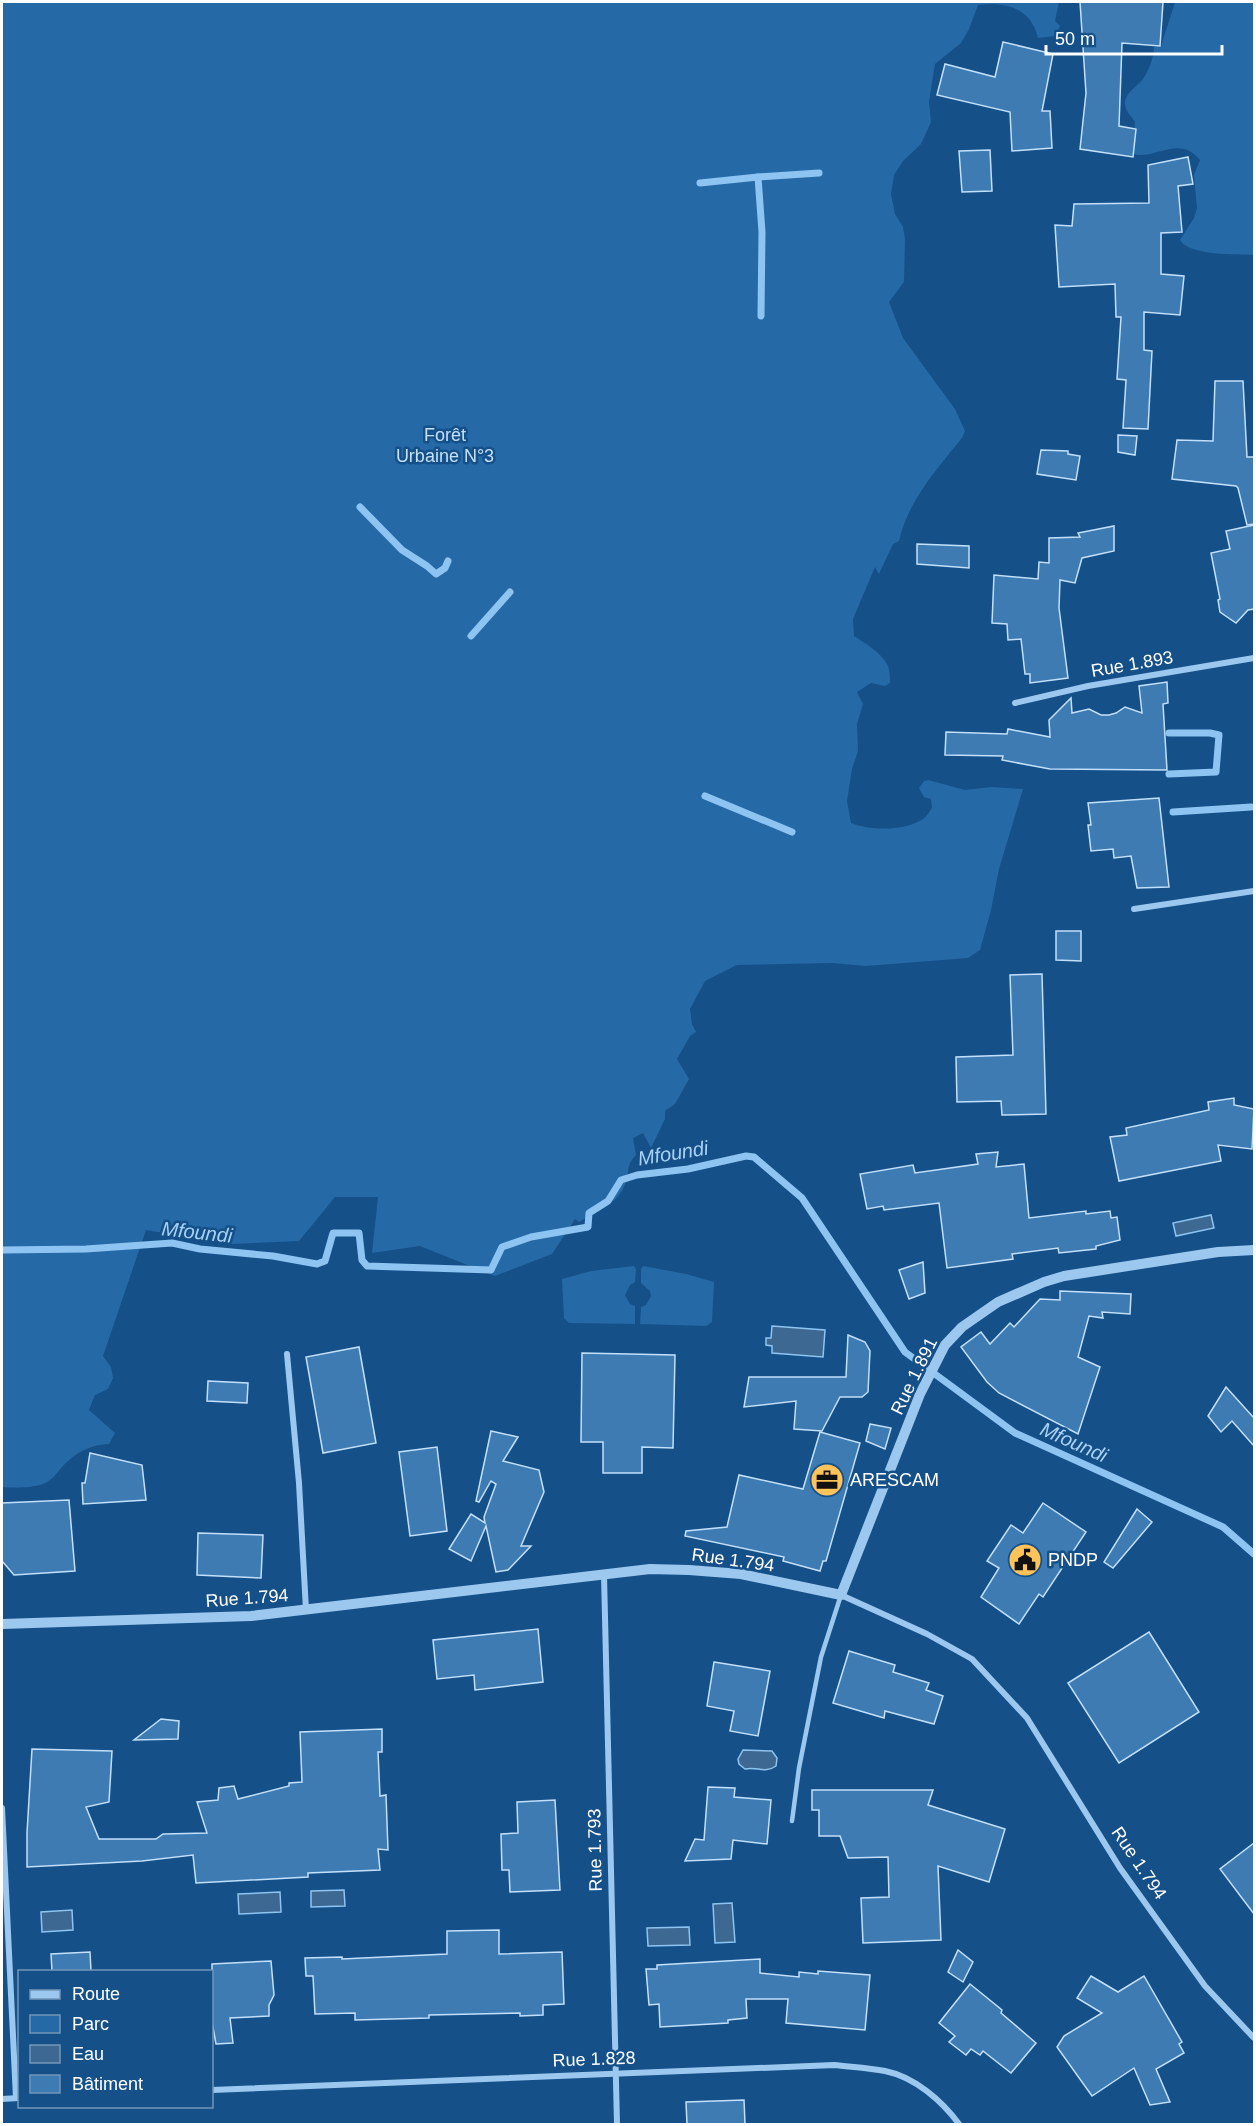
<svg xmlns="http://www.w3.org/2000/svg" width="1256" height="2126" font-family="Arial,sans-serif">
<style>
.green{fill:#2569a7}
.water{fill:#3c6891;stroke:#8ec4f2;stroke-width:1.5}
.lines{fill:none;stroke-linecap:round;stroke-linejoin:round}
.stream{stroke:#8ec4f2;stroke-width:7}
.building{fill:#3d7bb2;stroke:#c2e0fb;stroke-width:1.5}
.service{stroke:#9cc8ef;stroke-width:4.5}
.minor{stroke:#9cc8ef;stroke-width:6}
.tertiary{stroke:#9cc8ef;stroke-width:10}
.labels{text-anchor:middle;stroke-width:5;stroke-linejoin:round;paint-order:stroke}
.park-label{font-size:18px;fill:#c2e0fb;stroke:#155089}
.street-label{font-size:18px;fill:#fff;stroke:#155089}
.poi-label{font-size:18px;fill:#fff;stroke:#155089;text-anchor:start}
.water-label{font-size:20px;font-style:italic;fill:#a8d2f6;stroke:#155089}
</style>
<rect width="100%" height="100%" fill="#155089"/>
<g class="green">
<path d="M2 2H1059L1055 21 1060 26 1055 36 1038 38C1031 7 1005 2 978 5L969 29 961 43 935 64 929 102 931 122 921 144 903 161 894 175 891 194 895 214 903 227 905 239 904 282 889 302 903 338 955 409 965 431 962 438C937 469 908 501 899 541L893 544 879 574 875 567 853 619 854 636C865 643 880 652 887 664 890 669 890 678 890 683L885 686 871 683 857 692 863 704 857 724 858 751 852 769 847 801 851 823C871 831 905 831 923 819 927 816 930 811 932 807L931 799 924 797 919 788 924 781 928 780 965 790 991 787 1023 789 999 869 991 910 980 950 968 958 866 966 832 963 737 965 705 981 690 1009 692 1024 696 1032 690 1036 677 1059 689 1079 675 1104 665 1111V1119L651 1148 643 1133 633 1138 636 1155C626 1166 630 1168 626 1181 620 1203 598 1211 579 1222L575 1219 552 1254 495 1276 420 1246 372 1253 378 1197H335L299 1241 231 1244 146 1230 103 1356 111 1367 113 1378 108 1389 95 1395 89 1410 115 1433 109 1444C92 1445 80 1450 67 1462 59 1469 54 1480 43 1484 32 1488 13 1488 2 1487Z"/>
<path d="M1175 2H1254V255C1237 254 1189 256 1180 240L1194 218 1197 208 1194 175 1200 160C1179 134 1157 160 1132 154L1135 122C1132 117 1126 112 1125 105 1124 93 1137 87 1143 79 1149 70 1154 57 1154 47L1161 46Z"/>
<polygon points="634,1266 636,1269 635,1282 630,1285 625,1295 630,1304 635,1306 635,1324 569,1323 564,1318 562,1279 591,1271"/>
<polygon points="643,1266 686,1274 714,1282 712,1322 706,1326 640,1324 641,1307 646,1305 651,1296 650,1291 641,1283 641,1269"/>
</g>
<g class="water">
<polygon points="1211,1215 1214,1228 1176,1236 1173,1223"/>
<polygon points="772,1326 825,1330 823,1357 772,1353 772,1346 766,1345 766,1338 771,1338"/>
<path d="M743 1750 772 1751 777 1758 776 1766C765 1774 757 1766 745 1769L739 1764 738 1759Z"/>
<polygon points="344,1890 345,1906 311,1907 311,1891"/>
<polygon points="280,1892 281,1912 239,1914 238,1894"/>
<polygon points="732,1903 735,1942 715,1943 713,1904"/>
<polygon points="72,1910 73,1930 42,1932 41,1912"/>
<polygon points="689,1927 690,1945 648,1946 647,1928"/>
</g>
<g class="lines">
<g class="stream">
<polyline points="758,177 762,232 761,316"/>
<polyline points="700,183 758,177 819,173"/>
<polyline points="360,507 402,550 427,566 436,574 445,568 448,561"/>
<polyline points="471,636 510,592"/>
<polyline points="1169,733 1210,733 1219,735 1216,772 1169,774"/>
<polyline points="705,796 792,832"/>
<polyline points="1173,812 1251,807"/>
<polyline points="2,1250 86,1249 172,1243 200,1249 273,1256 317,1264 325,1261 333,1233 359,1233 362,1260 367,1266 491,1270 502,1247 531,1237 588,1227 589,1213 608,1201 621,1180 637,1175 688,1169 746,1156 754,1157 802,1198 905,1352 1015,1433 1223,1527 1254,1554"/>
</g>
</g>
<g class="building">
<polygon points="1080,2 1163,2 1160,46 1122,43 1119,126 1136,129 1133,157 1080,149 1086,93"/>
<polygon points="1003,42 1053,54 1042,111 1050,111 1052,148 1012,151 1010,112 937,95 945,64 995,77"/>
<polygon points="990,150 992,191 962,192 959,151"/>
<polygon points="1188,157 1193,184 1178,186 1182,232 1161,233 1161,274 1184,276 1180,315 1144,312 1144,350 1152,351 1148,429 1123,428 1126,380 1117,379 1121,317 1116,317 1115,284 1059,287 1055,225 1072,226 1074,204 1149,203 1148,165"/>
<polygon points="1215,381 1243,381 1247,457 1254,457 1254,524 1247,525 1238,488 1236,486 1172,479 1177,440 1213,441"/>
<polygon points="1118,435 1137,436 1135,455 1118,452"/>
<polygon points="1041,450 1068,451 1068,454 1080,456 1076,480 1037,474"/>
<polygon points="1254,525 1254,609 1248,610 1236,623 1220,612 1218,600 1220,599 1211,553 1230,549 1226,531"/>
<polygon points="1114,526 1114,551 1082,558 1075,583 1060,580 1059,608 1068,678 1030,683 1030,674 1025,674 1021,639 1008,640 1007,624 992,623 994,575 1038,579 1039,562 1049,563 1049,538 1080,537 1078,533"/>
<polygon points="917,544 969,546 969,568 917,564"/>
<polygon points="1167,682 1168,703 1163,704 1167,770 1050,769 1002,760 1003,756 945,755 946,732 1007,734 1008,729 1050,737 1049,720 1071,698 1072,713 1089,709 1101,715 1109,715 1116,713 1125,707 1142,713 1139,686"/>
<polygon points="1159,798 1169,887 1137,888 1131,856 1114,858 1113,849 1091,851 1088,825 1091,825 1088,803"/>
<polygon points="1056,931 1081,931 1081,961 1056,960"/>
<polygon points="1042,974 1046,1114 1002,1115 1001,1101 957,1102 956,1057 1013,1055 1010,975"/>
<polygon points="1234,1098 1234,1105 1254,1109 1252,1149 1218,1145 1221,1161 1119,1181 1110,1137 1127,1135 1126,1128 1209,1110 1208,1102"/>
<polygon points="998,1152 996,1167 1024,1164 1029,1218 1086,1211 1086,1214 1110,1211 1111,1218 1117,1217 1120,1240 1096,1246 1096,1249 1059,1253 1058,1248 1012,1254 1013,1259 947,1268 939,1203 884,1210 883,1206 867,1209 860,1174 913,1165 915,1173 978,1164 976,1154"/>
<polygon points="923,1262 925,1293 909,1299 899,1270"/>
<polygon points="1060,1291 1131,1294 1130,1314 1102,1312 1103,1318 1089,1316 1078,1357 1100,1367 1078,1434 999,1393 987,1382 961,1347 981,1332 990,1344 1010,1323 1014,1327 1040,1299 1060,1300"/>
<polygon points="848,1335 865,1342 870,1351 868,1392 862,1397 840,1397 822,1431 794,1429 796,1401 744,1407 749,1377 846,1377"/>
<polygon points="359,1347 376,1443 323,1453 306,1357"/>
<polygon points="582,1353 675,1355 673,1448 642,1447 642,1473 603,1473 603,1442 581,1442"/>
<polygon points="208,1381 248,1383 247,1403 207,1401"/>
<polygon points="1226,1387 1254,1418 1254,1446 1232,1421 1221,1432 1208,1416"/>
<polygon points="870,1424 891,1428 885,1449 866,1441"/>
<polygon points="491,1431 518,1437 503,1461 539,1470 544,1492 521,1546 531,1546 508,1570 496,1572 486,1526 471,1561 449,1549 471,1514 485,1523 484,1517 496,1484 491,1481 479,1502 476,1501"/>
<polygon points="820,1432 860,1443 826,1561 823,1561 820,1571 783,1561 784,1557 685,1536 686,1531 727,1527 739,1475 803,1489"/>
<polygon points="437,1447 447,1531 410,1536 399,1452"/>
<polygon points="90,1453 142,1465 146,1500 83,1504 82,1483 85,1483"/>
<polygon points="69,1500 75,1571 14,1575 2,1561 2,1503"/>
<polygon points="1043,1503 1086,1532 1043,1597 1039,1594 1019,1624 981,1597 999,1568 987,1561 1011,1525 1023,1533"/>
<polygon points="1137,1509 1152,1522 1113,1568 1104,1562"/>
<polygon points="198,1533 263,1535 261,1578 197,1575"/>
<polygon points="538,1629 543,1682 475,1690 474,1675 437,1679 433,1640"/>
<polygon points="1149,1632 1199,1712 1119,1763 1068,1683"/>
<polygon points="849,1651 895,1665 893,1672 929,1683 926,1690 943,1696 934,1724 885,1711 884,1718 833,1703"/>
<polygon points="714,1662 770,1671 758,1736 730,1731 734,1711 707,1706"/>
<polygon points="161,1719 179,1721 178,1739 134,1740"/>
<polygon points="382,1729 382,1752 378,1752 380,1796 386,1795 388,1850 378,1849 380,1870 308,1873 308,1877 196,1883 193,1855 142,1861 27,1867 27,1833 32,1749 112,1751 109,1802 86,1807 99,1839 156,1839 163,1834 207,1833 197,1802 218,1800 219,1788 234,1786 238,1799 289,1786 289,1783 302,1782 300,1732"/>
<polygon points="708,1787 735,1788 734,1797 771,1800 767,1844 733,1840 731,1859 685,1861 695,1839 704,1840"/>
<polygon points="812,1790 933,1790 928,1805 1005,1829 989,1882 938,1866 941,1940 863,1943 861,1898 889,1897 888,1857 848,1858 840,1836 819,1836 819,1810 812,1810"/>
<polygon points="555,1800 560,1890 510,1892 509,1870 502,1870 501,1834 518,1833 517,1802"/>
<polygon points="1254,1843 1254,1914 1220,1869"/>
<polygon points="499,1930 499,1954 562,1952 564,2004 543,2005 543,2015 520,2016 520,2013 429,2015 429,2018 355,2020 355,2013 315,2014 313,1976 306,1976 305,1958 342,1957 342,1959 447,1954 447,1931"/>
<polygon points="958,1950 973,1962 963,1982 948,1972"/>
<polygon points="90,1952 91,1971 52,1971 51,1954"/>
<polygon points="760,1959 760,1973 799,1977 799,1972 818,1974 818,1971 870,1975 865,2030 786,2023 788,1999 746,1999 747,2018 728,2020 728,2023 660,2027 659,2004 649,2005 646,1969 657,1969 657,1965"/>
<polygon points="271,1961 274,1995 269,2005 269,2016 230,2018 233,2043 216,2044 212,2022 212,1964"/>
<polygon points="1091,1976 1118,1992 1144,1976 1182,2042 1179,2044 1184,2053 1156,2069 1170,2102 1150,2105 1134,2068 1092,2096 1057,2047 1064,2036 1102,2013 1077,1998"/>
<polygon points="970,1984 1002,2010 1001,2013 1036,2043 1011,2073 983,2051 980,2055 971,2049 966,2055 949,2042 955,2036 939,2023"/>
<polygon points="744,2100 745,2124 687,2124 686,2102"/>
</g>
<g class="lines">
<polyline class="service" points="792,1821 799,1768 821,1657 841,1595"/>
<g class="minor">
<polyline points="1015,703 1088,686 1254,658"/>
<polyline points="1134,909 1254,891"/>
<polyline points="287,1354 299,1483 306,1610"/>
<polyline points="604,1575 617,2124"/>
<polyline points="841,1595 927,1634 972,1659 1027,1718 1120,1868 1205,1986 1254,2038"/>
<polyline points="2,1808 16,2098"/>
<path d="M212 2090 834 2065C851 2067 869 2068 885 2071 915 2077 942 2101 959 2124"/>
<polyline points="2,2099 19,2098"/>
</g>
<polyline class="tertiary" points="2,1624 251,1616 650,1569 689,1570 741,1574 841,1595 920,1394 945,1345 962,1327 998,1302 1044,1282 1064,1276 1218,1252 1254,1250"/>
</g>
<defs>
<symbol id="office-disc" viewBox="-11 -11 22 22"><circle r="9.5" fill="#ffc35a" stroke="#155089"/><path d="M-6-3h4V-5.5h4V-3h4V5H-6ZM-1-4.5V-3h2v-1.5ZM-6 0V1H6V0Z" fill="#111"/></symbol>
<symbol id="civic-disc" viewBox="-11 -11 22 22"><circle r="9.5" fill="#ffc35a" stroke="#155089"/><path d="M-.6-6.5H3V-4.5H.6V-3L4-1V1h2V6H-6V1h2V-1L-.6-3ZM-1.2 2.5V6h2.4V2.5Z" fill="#111"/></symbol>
</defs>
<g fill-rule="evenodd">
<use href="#office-disc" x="808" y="1461" width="38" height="38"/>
<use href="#civic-disc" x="1006" y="1541" width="38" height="38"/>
</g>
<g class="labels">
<g class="park-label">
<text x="445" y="441">Forêt<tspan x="445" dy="21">Urbaine N°3</tspan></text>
</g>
<g class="street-label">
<text transform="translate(1132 664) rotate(-10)" y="6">Rue 1.893</text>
<text transform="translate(914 1376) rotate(-64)" y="6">Rue 1.891</text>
<text transform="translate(733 1560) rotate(8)" y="6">Rue 1.794</text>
<text transform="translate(247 1598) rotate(-4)" y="6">Rue 1.794</text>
<text transform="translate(595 1850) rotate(-91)" y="6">Rue 1.793</text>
<text transform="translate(1139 1863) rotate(56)" y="6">Rue 1.794</text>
<text transform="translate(594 2059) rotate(-2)" y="6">Rue 1.828</text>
</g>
<g class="poi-label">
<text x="850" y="1486">ARESCAM</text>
<text x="1048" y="1566">PNDP</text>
</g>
<g class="water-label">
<text transform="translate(673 1153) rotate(-9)" y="7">Mfoundi</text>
<text transform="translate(197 1232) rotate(6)" y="7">Mfoundi</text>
<text transform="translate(1074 1442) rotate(24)" y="7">Mfoundi</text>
</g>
</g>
<rect width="1256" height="2126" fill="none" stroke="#ffffff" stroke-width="6"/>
<rect x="18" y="1970" width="195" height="138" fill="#155089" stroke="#7396b8" stroke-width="1.5"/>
<rect x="30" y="1990" width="30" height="9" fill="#9cc8ef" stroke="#7396b8" stroke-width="1.5"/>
<text x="72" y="2000" font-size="18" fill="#ffffff">Route</text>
<rect x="30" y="2015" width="30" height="18" fill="#2569a7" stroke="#7396b8" stroke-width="1.5"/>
<text x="72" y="2030" font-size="18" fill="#ffffff">Parc</text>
<rect x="30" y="2045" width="30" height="18" fill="#3c6891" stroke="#7396b8" stroke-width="1.5"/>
<text x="72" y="2060" font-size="18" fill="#ffffff">Eau</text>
<rect x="30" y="2075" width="30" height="18" fill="#3d7bb2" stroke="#7396b8" stroke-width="1.5"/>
<text x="72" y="2090" font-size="18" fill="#ffffff">Bâtiment</text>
<path d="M1046 45v9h176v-9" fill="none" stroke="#ffffff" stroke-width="3"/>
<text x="1055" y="45" font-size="18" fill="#ffffff" stroke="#155089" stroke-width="4.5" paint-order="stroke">50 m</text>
</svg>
